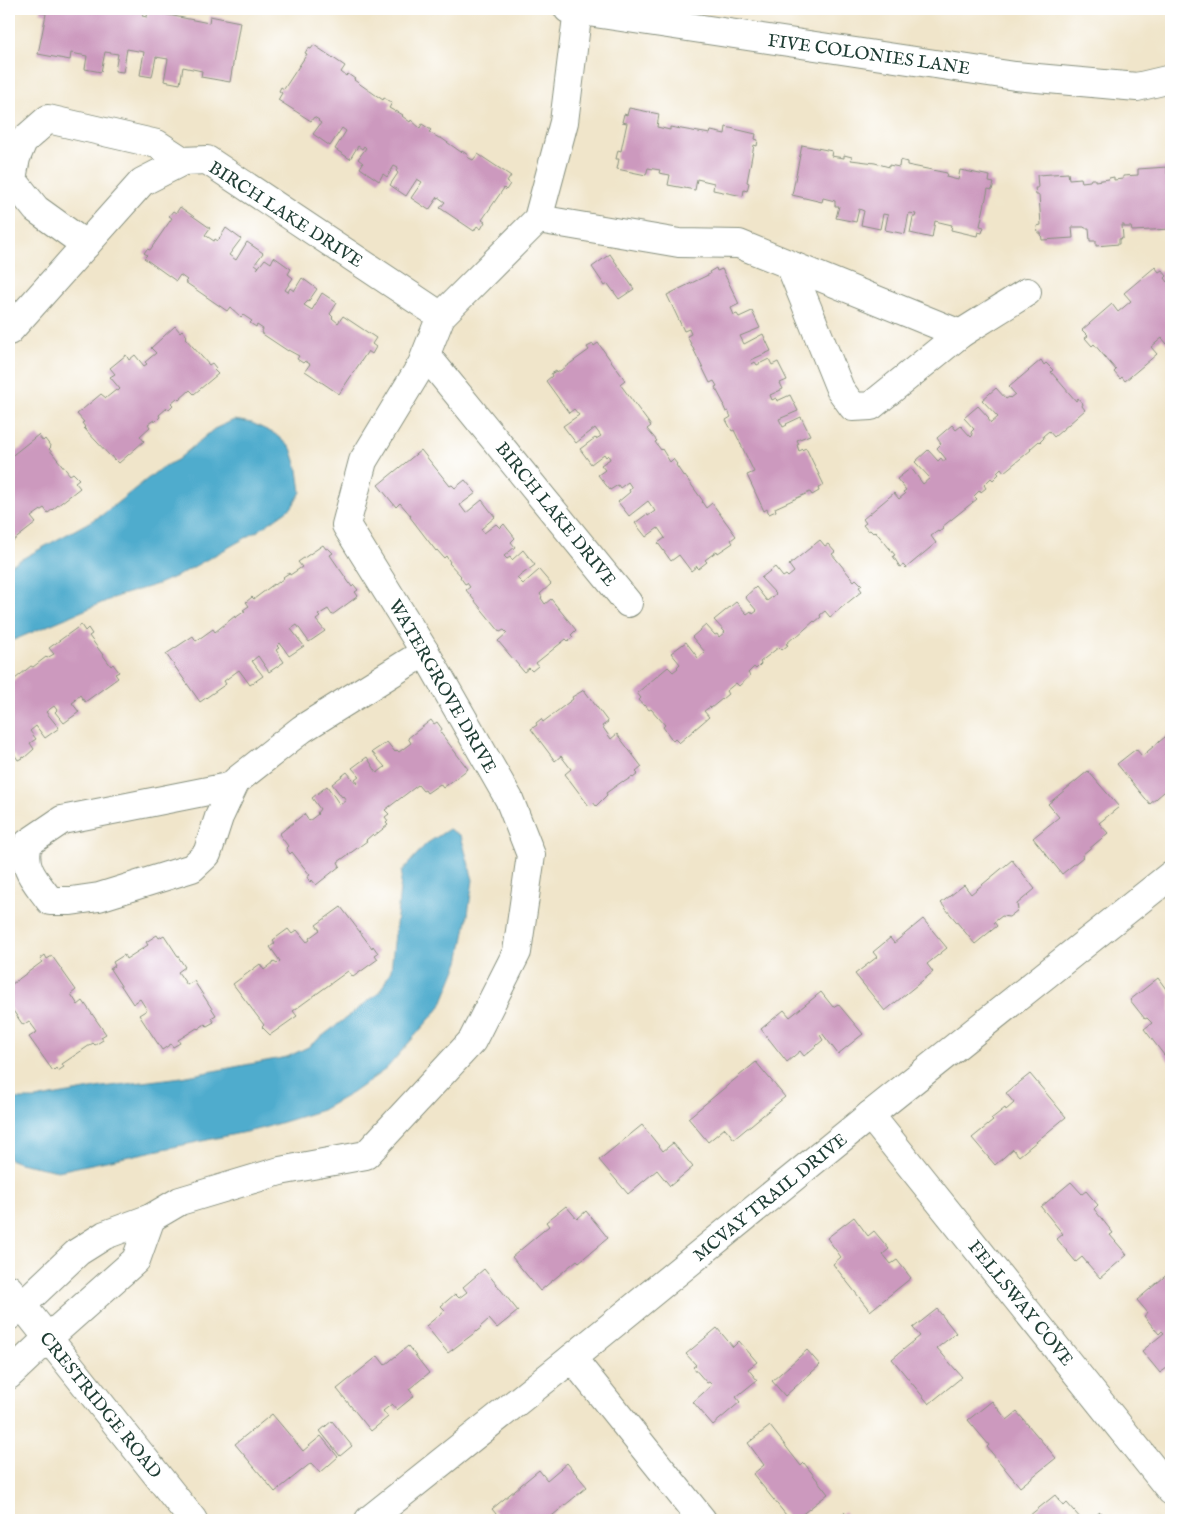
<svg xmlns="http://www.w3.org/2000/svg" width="1180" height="1529" font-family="'IM FELL English',serif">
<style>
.water{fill:#4faccd;stroke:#377480}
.building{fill:#cc99be}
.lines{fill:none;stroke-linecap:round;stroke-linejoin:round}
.minor-casing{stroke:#88917f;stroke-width:30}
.tertiary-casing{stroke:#88917f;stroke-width:30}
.minor{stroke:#fff;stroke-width:28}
.tertiary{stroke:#fff;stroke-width:28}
.labels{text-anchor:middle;stroke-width:4.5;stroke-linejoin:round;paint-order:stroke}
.street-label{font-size:18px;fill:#1f3d34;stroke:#fff}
</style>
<rect width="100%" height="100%" fill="#fff"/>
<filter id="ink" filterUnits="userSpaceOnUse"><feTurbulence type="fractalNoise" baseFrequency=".02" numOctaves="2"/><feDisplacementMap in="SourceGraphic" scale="10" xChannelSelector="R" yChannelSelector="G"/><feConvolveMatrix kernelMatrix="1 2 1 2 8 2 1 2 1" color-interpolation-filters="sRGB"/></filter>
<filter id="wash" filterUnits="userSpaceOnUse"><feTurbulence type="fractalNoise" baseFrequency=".0096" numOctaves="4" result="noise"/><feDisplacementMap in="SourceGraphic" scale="20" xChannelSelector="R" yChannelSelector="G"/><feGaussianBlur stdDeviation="1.12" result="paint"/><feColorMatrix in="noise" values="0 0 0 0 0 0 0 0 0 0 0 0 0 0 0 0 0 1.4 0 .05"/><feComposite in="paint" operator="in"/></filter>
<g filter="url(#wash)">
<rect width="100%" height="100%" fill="#f0e5ca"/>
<g class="water">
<polygon points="234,420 252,423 275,434 291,448 298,470 301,492 292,507 258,531 179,575 158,584 118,596 9,642 9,566 102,515 161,468 177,460 214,429"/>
<polygon points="449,829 461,836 473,880 467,921 459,962 441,1006 386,1069 352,1093 322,1110 260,1129 58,1171 19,1163 9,1159 9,1089 17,1099 35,1099 102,1087 182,1077 287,1057 308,1047 380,992 391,970 402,871 426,844"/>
</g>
<g id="blocks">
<g class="building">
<polygon points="41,9 124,9 143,12 142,16 147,17 148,11 209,23 210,16 240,22 230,82 201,77 202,71 183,67 180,84 164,81 168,59 156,57 152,77 140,75 144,52 127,49 123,72 115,71 118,54 105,52 101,72 85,69 87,56 71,53 70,60 38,54 46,14 40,12"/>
<polygon points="314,45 345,66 341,72 346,76 348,74 355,79 354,80 383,100 384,98 392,103 389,108 396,112 396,111 403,115 402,116 410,122 411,120 420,128 422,124 431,130 429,132 439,138 441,138 461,152 462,151 468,155 467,157 473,160 478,154 511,176 507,182 510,184 506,190 504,188 482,220 485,222 481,229 477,226 474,231 440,208 445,202 438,197 429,210 411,198 422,182 417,179 406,196 390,185 398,173 396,171 398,168 394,166 387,177 383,174 379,181 360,168 363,163 358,159 366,148 364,146 362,149 358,146 350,159 335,149 346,131 342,128 330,146 313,134 321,123 318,121 319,120 314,117 311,121 278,100 282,93 279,91 281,87 284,89 307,54 305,53 308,48 311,49"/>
<polygon points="629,108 659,114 657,127 670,130 670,127 710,134 711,131 725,134 726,127 756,134 755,139 758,140 757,146 754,145 747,182 749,183 747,191 744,190 743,196 713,190 714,183 697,179 695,190 668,185 670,175 659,173 660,170 648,168 646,175 617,169 619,159 616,159 618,150 621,151 627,123 622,122 624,114 627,115"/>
<polygon points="802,145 832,151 831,156 844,158 844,155 852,157 851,160 875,163 889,167 889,165 899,167 900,160 907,162 907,165 947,173 946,177 958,180 960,170 990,176 989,182 994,183 992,190 988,189 980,226 984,227 982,233 978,232 977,236 951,230 952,225 935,221 932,238 910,233 913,217 915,217 916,214 909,213 905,234 885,230 888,215 883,214 880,229 861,225 864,211 859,209 856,222 836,218 839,206 835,206 835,201 823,198 822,202 792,195"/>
<polygon points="1167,167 1167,174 1171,175 1171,179 1169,180 1171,208 1171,229 1132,231 1131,227 1124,227 1124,225 1122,225 1123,238 1119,239 1119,244 1096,246 1096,241 1090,241 1089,228 1085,228 1084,227 1072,227 1073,238 1042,240 1041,233 1038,233 1037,226 1041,225 1039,195 1036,195 1035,188 1038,188 1037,175 1068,173 1069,179 1081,178 1082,182 1090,181 1091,179 1095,179 1095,181 1109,179 1109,178 1114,177 1114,180 1123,179 1123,176 1138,175 1138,169"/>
<polygon points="180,207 210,228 205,235 214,241 215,239 218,241 226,228 241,239 229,255 236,260 247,242 263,253 255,264 259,267 257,269 265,259 271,263 274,257 291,269 288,274 293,278 285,290 288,292 290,288 294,291 302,278 317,289 308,302 308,301 304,305 312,310 322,293 337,303 330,314 333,317 332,318 338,323 343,316 376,338 372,344 376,347 372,354 368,351 339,394 305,371 310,364 305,361 303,363 297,359 299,356 288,350 288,351 261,333 263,329 257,325 256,327 250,323 252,321 243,315 241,317 230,307 227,311 185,282 187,280 180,275 176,281 144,258 147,255 144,253 147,249 150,250 172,218 169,216 173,211 176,213"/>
<polygon points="610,254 634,289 619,299 608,284 605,286 592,267"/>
<polygon points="1155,267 1159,272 1162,270 1167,276 1165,278 1171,286 1171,340 1167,344 1162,338 1151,347 1157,354 1125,381 1122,377 1120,379 1114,372 1116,370 1094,344 1092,346 1085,338 1088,336 1082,330 1112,304 1118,312 1131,301 1124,293"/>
<polygon points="716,268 717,271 722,269 739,304 731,308 734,315 737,314 739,317 752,311 760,328 740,336 744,344 763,334 771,351 751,360 752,364 755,362 757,365 769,359 772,365 778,362 787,380 780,383 783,389 770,395 772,400 776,398 777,401 790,395 798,411 779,419 783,427 787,425 786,424 801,417 810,435 797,440 799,444 797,445 799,451 806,448 824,485 818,488 819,491 812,495 810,492 775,508 776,511 769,514 767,509 764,511 747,475 754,472 734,430 732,431 726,420 731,417 728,411 726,412 723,405 724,404 715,387 717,386 714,381 710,383 687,336 691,334 689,329 684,331 667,295 710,274 709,272"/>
<polygon points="175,326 180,332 182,330 187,336 185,338 209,365 212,363 216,368 214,370 218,374 194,394 190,390 179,400 177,398 171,403 173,405 169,409 167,408 159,415 160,417 155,422 154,420 148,424 150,427 140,436 144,441 119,463 115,459 114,460 111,456 110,456 84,428 85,427 82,423 84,422 77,414 101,394 106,398 116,390 118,391 120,389 110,377 115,374 110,368 126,355 129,360 135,355 144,366 147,364 145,362 156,353 151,348"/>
<polygon points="598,343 625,380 620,384 651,426 647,429 657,441 655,442 661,450 662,449 670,462 673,459 677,464 676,465 684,477 685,476 703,501 702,502 706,508 712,503 736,536 731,540 733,543 718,553 717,551 705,560 707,562 698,569 697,566 691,571 679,555 671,561 658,543 665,538 658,528 646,537 635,523 647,514 648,516 655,511 648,501 629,516 618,502 630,492 629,490 632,488 628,482 620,488 618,485 610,490 598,475 605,470 601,465 610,459 608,455 606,457 604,454 591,464 580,449 595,438 596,439 601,436 595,428 576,443 563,426 579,415 574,409 569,413 546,381 552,376 551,374 556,371 557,373 589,350 587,347 593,344 594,346"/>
<polygon points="1041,360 1044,365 1046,363 1053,370 1051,372 1076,401 1078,398 1083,404 1082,406 1085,410 1054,437 1049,431 1043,436 1044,438 1040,442 1039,441 1030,449 1031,450 1004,472 1001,468 997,472 999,474 993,480 991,478 984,485 986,488 981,492 980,490 974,496 977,499 942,527 943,529 939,532 938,531 931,536 936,543 906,568 903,565 900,567 893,556 895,555 875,531 873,533 870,530 868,531 863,525 866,523 863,519 894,493 899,499 905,494 903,492 906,490 897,479 911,468 923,484 930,478 915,462 928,450 938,461 941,458 944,462 946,459 937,448 941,444 937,438 952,425 956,430 961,426 971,437 973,435 971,432 974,429 964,418 978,406 989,418 988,419 991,423 998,417 982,400 996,388 1006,399 1009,397 1010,398 1015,394 1009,387"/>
<polygon points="38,435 43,441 45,439 51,447 49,449 70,475 73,473 79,479 75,482 80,488 48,513 44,508 31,517 36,523 9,544 9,467 11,466 9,463 9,458"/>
<polygon points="421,450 450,486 452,485 455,488 465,480 476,493 460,505 466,513 482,500 495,517 481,529 484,533 496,524 500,528 504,524 515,538 511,542 515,547 504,556 507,559 510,557 512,560 523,550 535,565 517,578 523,584 539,570 551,584 540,594 542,597 541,598 545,604 551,599 576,630 571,635 573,637 568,641 566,639 536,663 538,666 532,671 529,668 524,672 498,641 507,633 504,630 500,632 466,590 470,587 467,583 465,584 460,577 461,576 449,563 450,562 446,556 444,558 437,550 436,551 410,517 411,516 400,503 396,507 378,485"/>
<polygon points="820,540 825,546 828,544 835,552 832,554 854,581 856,579 862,585 859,587 862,591 830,617 825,611 820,615 821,617 815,622 814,621 796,637 795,636 786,644 788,645 782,650 779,647 760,662 761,664 756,669 754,667 748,673 750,676 739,686 736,683 726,691 728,694 711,708 710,707 704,711 709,717 679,743 675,739 673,741 663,727 665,725 651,709 649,710 645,705 644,706 639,700 641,698 637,693 668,667 673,672 678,668 677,667 680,664 671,653 686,642 698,658 705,652 692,637 706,625 715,635 717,634 719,637 725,632 714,620 736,602 747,614 751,611 753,614 757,611 745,597 756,587 767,601 776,594 761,578 775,567 783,577 786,575 788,577 794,572 789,565"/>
<polygon points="323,545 326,549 328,548 333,553 330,555 352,587 354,585 358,590 355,592 358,596 332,615 328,609 318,615 320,617 316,620 325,631 309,642 297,625 291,629 304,646 289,656 280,643 277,646 279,648 276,650 284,662 269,672 258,656 252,661 263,676 250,685 239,670 224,681 226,684 200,702 166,654 193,636 196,641 213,629 215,632 235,616 235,618 245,611 243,610 249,606 246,602 252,597 254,599 274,584 275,585 284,578 283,577 289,573 290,575 302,567 298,562"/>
<polygon points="81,625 85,631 88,628 92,634 89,636 111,666 113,664 119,672 115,674 118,678 85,702 80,695 75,699 76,700 72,703 79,712 64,723 55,712 57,710 54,706 46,712 59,728 45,738 36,726 30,731 36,739 30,743 34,749 24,758 24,757 18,760 14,754 9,758 9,681 10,683 31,666 33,667 46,657 47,658 54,654 49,648"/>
<polygon points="584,690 608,722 602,726 611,739 617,734 642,767 636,772 638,774 633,778 632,777 624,782 623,781 606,793 607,795 596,806 593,802 589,806 565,774 571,769 561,756 555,761 531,729 537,725 536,723 541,719 543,722 573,699 572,697"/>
<polygon points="431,720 434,724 437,722 442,729 440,732 468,769 443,788 440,784 427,793 425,790 423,791 418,785 385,810 389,814 385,817 388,821 386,823 388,825 374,836 373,834 366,840 367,841 338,862 340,866 316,885 312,880 310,882 307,877 310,875 292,852 290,854 286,848 288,846 279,834 304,814 309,821 318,814 317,813 320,809 312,798 327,786 340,805 346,800 343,796 342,797 332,784 347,772 357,784 358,783 355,779 359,776 352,768 367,757 377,773 385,767 372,752 387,742 395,752 397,750 399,752 411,743 408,738"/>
<polygon points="1171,732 1171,786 1150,804 1117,764 1136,749 1142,756"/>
<polygon points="1088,771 1119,807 1099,823 1108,833 1082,855 1083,857 1062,874 1033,838 1059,817 1048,804"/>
<polygon points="1012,860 1035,889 1017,904 1018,910 1009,917 1002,916 994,922 997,926 975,944 941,903 964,885 971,894"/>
<polygon points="341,907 372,948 373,946 378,953 375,955 378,959 353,977 348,971 293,1011 297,1016 270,1035 262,1027 264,1025 233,984 260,964 264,970 274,962 277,964 280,961 270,947 275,943 273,940 288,929 292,934 297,930 307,942 310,940 309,938 320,930 316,925"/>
<polygon points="923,919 947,948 927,964 933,972 885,1011 855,974 877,957 873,952 890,938 894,943"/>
<polygon points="157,935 159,938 164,935 185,967 178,972 187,985 194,981 216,1015 211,1018 214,1022 207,1026 205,1024 198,1029 197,1028 178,1040 180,1043 173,1047 171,1044 162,1050 139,1015 147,1010 140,999 133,1004 110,969 115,966 113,962 124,955 126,959 148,945 146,942"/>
<polygon points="45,955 47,959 52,956 76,990 71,994 78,1005 83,1001 106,1034 101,1037 103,1040 95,1045 93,1043 62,1064 64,1067 58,1071 56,1068 53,1071 29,1037 37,1032 29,1021 23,1025 9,1005 9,982 10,981 12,984 42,962 40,959"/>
<polygon points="1158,978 1171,996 1170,999 1171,1064 1144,1029 1152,1023 1147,1018 1145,1019 1130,1000"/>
<polygon points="821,992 833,1007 838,1004 863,1034 838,1054 822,1033 820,1035 823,1040 804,1056 800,1051 787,1062 761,1029 784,1010 790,1017"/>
<polygon points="756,1062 785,1097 734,1139 725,1128 708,1142 688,1118"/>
<polygon points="1030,1074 1066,1117 1019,1156 1013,1149 995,1165 972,1138 993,1121 991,1119 1005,1108 1006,1110 1014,1103 1006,1093"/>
<polygon points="642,1125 663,1151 673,1143 693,1167 670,1186 657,1170 628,1194 599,1160"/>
<polygon points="1071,1182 1082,1194 1086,1191 1098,1205 1094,1209 1113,1233 1110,1235 1127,1255 1100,1278 1082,1257 1076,1262 1057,1239 1063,1234 1041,1207"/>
<polygon points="566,1206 577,1219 586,1211 608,1238 579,1262 577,1260 540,1291 512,1257 549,1226 546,1222"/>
<polygon points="854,1217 868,1236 874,1231 889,1249 883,1254 891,1264 897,1260 911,1278 870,1311 833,1264 841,1257 827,1238"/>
<polygon points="484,1269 518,1311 497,1328 489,1319 480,1327 481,1328 448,1353 426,1326 445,1310 441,1306 455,1294 459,1298 467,1292 463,1287"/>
<polygon points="1170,1272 1171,1274 1171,1365 1160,1373 1142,1351 1164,1333 1162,1331 1159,1334 1144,1316 1148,1313 1137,1300"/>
<polygon points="937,1309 956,1333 937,1348 962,1377 929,1404 892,1359 920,1336 913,1328"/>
<polygon points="717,1328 733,1347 739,1341 757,1362 748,1369 757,1380 736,1397 740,1402 713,1425 693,1402 712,1385 709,1382 707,1383 693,1367 696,1365 686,1354"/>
<polygon points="408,1346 429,1373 409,1389 414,1396 397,1410 392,1404 383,1411 388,1417 371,1431 337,1389 378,1356 385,1365"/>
<polygon points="807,1350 820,1365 785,1396 772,1381"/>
<polygon points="992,1401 1007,1420 1017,1412 1056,1458 1020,1487 987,1447 989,1445 968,1420"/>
<polygon points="272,1414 303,1451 321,1436 338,1457 320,1473 311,1463 275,1492 235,1444"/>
<polygon points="332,1421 352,1446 340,1456 320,1431"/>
<polygon points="770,1426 801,1466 804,1463 828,1494 795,1520 790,1520 753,1474 764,1465 748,1443"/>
<polygon points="567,1463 587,1487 547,1520 501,1520 492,1509 539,1470 547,1480"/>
<polygon points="1055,1495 1064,1506 1067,1503 1082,1520 1024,1520"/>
<polygon points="844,1512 851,1520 834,1520"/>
<polygon points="1100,1512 1106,1520 1090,1520"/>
</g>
</g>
</g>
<g filter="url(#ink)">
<use href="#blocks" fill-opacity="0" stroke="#88917f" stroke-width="1"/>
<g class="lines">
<defs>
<g id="minor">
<polyline points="538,219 679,243 739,244 960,334"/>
<polyline points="86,245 36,209 12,179 16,158 23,141 48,119 157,144 183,161"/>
<polyline points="790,265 840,389 853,407 871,406 960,334 1027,292"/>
<polyline points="9,331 142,182 183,161 207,160 441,316"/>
<polyline points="426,355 628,603"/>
<path d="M233 786 62 820 28 843C21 869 36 881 50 901H71L99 897 192 868 207 854 219 817 236 781 302 729 425 652"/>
<polyline points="870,1115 1171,1491"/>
<polyline points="9,1316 22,1305 78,1252 105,1235 151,1218 180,1201 280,1171 366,1155 472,1041 517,952 531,855 509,799 425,652 346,525 363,461 422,364 441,316 538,219 564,122 578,9"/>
<polyline points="572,1358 702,1520"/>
<polyline points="9,1375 47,1339 136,1260 151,1218"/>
<polyline points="369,1520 572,1358 870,1115 1171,875"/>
</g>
<g id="tertiary">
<polyline points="568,9 1015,76 1137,87 1171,79"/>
<polyline points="9,1289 193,1520"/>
</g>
</defs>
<use href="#minor" class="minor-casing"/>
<use href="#tertiary" class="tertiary-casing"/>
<use href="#minor" class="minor"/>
<use href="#tertiary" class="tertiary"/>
</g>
</g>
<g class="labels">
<g class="street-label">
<text transform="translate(869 54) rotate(8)" y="6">FIVE COLONIES LANE</text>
<text transform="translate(286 214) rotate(33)" y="6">BIRCH LAKE DRIVE</text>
<text transform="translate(556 514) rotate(51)" y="6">BIRCH LAKE DRIVE</text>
<text transform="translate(443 686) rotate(60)" y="6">WATERGROVE DRIVE</text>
<text transform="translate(770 1197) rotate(-39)" y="6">MCVAY TRAIL DRIVE</text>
<text transform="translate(1021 1303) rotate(51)" y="6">FELLSWAY COVE</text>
<text transform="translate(101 1405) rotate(51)" y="6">CRESTRIDGE ROAD</text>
</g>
</g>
<rect width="1180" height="1529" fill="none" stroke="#fff" stroke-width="30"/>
</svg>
